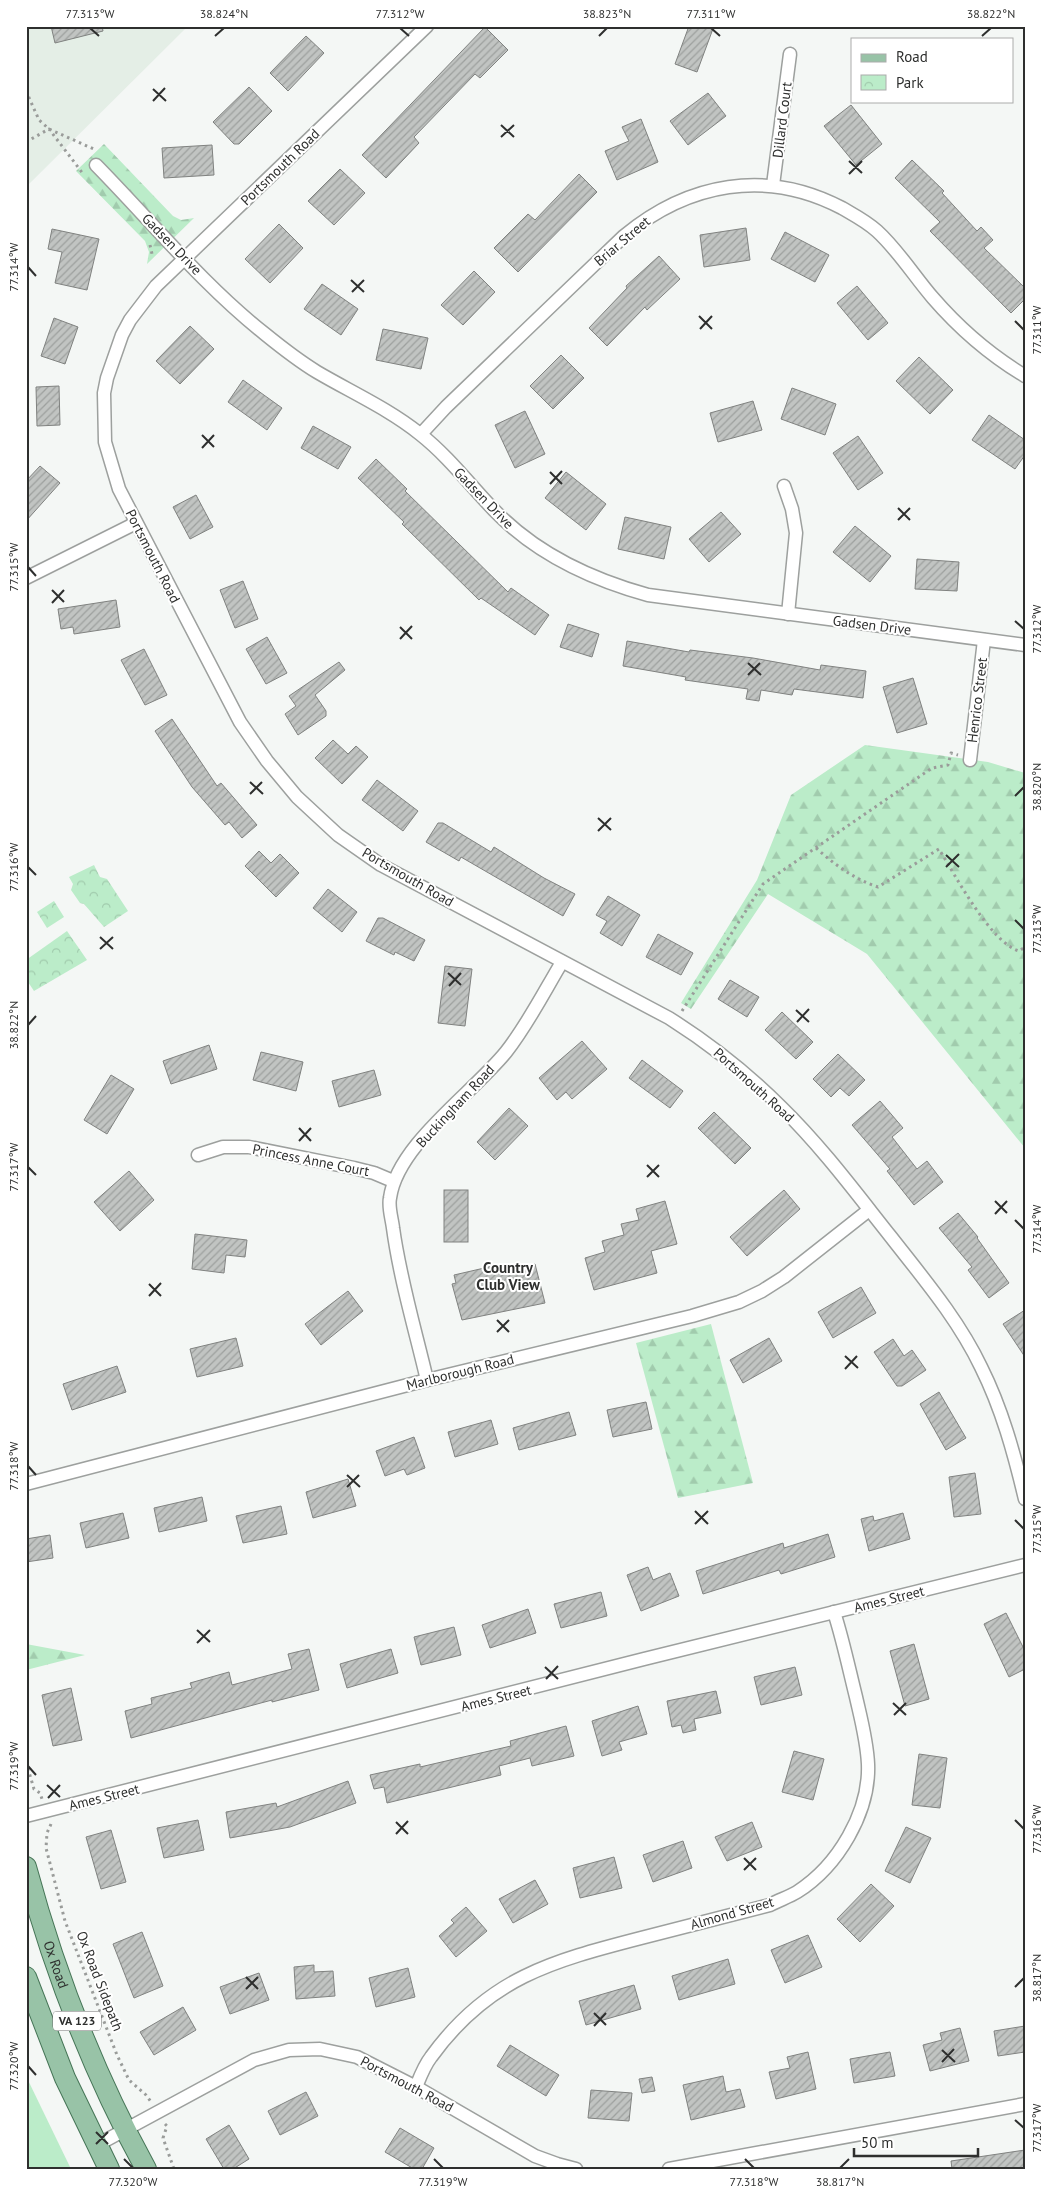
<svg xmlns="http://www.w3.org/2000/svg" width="1051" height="2195" font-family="'PT Sans',sans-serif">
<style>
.built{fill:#e4eee6}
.green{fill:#bbecc9}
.forest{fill:url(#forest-firs)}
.park{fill:url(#park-crowns)}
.building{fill:url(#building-hatch);stroke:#808280}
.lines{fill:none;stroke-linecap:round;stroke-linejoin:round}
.street-casing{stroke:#9da09e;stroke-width:15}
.primary-casing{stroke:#467557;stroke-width:22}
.path{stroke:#9a9c9a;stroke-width:3;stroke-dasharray:2.5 4;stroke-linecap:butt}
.street{stroke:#fff;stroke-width:12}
.primary{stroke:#98c3a7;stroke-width:20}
.ticks{fill:none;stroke:#2e2f2e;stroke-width:2}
.labels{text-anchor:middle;stroke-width:4;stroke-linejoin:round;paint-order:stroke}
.shield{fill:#fff;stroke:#6d6d6d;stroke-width:1}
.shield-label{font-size:12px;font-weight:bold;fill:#2e2f2e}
.street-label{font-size:14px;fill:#2e2f2e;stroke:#fff}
.neighbourhood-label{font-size:15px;font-weight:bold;fill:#2e2f2e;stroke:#fff}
.neatline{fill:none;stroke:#2e2f2e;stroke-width:2}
.ticks-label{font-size:12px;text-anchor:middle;fill:#2e2f2e}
</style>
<defs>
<pattern id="forest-firs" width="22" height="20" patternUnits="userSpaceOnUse" patternTransform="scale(1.25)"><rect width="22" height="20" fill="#bbecc9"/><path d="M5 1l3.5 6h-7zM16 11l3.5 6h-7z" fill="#a1cbad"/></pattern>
<pattern id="park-crowns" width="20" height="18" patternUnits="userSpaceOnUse" patternTransform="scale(1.25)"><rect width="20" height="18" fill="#bbecc9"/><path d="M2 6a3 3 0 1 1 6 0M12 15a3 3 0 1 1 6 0" fill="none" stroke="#a1cbad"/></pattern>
<pattern id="building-hatch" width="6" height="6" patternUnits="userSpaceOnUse" patternTransform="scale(1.25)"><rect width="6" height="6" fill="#c1c4c2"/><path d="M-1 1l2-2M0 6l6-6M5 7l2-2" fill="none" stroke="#9da09e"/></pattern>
</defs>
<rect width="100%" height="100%" fill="#f4f7f5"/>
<polygon class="built" points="26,26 188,26 26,187"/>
<polygon class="green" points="26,2076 71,2169 26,2169"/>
<g class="forest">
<polygon points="104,144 173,216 181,220 194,218 147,264 149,252 145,241 76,171"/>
<polygon points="865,745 988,762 1025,773 1025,1148 867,954 768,894 691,1009 681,1003 757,880 791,795"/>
<polygon points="711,1324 753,1483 678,1498 636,1343"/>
<polygon points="26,1644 85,1655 26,1670"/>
</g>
<g class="park">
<polygon points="94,865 100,877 107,879 128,911 104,927 84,904 80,903 71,890 73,884 69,877"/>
<polygon points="54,901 64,917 47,928 37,912"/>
<polygon points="67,931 87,960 34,991 26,979 26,960"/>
</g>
<g class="building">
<polygon points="51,26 102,26 103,31 55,43"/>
<polygon points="689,26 714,26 697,72 675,64"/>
<polygon points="485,27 508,50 480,78 475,74 414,137 419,143 386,178 362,155"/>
<polygon points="306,36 324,53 288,91 270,73"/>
<polygon points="249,87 272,111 239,144 234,144 213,122"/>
<polygon points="708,93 726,116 688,145 670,121"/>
<polygon points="851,105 882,144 856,165 824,126"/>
<polygon points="641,119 658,162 617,180 605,151 629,141 622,127"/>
<polygon points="212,145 214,175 164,178 162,148"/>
<polygon points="912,160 944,191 942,193 977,231 981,227 993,240 984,248 1025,288 1025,299 1011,313 930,231 940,222 895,178"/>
<polygon points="340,169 365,193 334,225 308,201"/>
<polygon points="579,174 597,192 518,272 494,248 528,214 535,220"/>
<polygon points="279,224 303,248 270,283 245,259"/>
<polygon points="746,228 750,260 704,267 700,235"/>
<polygon points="52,229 99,239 87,290 55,283 62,252 48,249"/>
<polygon points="785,232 829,255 815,282 771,259"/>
<polygon points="659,256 680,279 647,310 645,307 607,346 589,328 627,288 626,286"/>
<polygon points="474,271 495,292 463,325 441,305"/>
<polygon points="322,284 358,309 341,335 304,309"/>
<polygon points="857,286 888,323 868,340 837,303"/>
<polygon points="54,318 78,327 65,364 41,356"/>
<polygon points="190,326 214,349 180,384 156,361"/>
<polygon points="383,329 428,338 421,369 376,360"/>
<polygon points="561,355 584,378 553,409 530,386"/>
<polygon points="919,357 953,390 930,414 896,381"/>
<polygon points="243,380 282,408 267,430 228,402"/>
<polygon points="59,386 60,425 37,426 36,387"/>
<polygon points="792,388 836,404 825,435 781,419"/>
<polygon points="753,401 762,430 718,442 710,413"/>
<polygon points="525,411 545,454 515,468 495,425"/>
<polygon points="989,415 1025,440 1025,455 1015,469 972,440"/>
<polygon points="313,426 351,447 338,469 301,448"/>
<polygon points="858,436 883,473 858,490 833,453"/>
<polygon points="376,459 407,489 405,491 508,592 511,588 549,615 535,635 481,598 479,600 402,524 404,522 358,478"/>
<polygon points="40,466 60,483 26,521 26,481"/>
<polygon points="566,472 606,504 586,530 545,498"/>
<polygon points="196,495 213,527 190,539 173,507"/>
<polygon points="721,512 741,534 709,562 689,539"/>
<polygon points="625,517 671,527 664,559 618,549"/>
<polygon points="855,526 891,556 870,582 833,552"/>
<polygon points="917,559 959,562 957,591 915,589"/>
<polygon points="243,581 258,619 235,628 220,590"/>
<polygon points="116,600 120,627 74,634 73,627 61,629 58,609"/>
<polygon points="568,624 599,634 592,657 560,647"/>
<polygon points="267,637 287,673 266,684 246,649"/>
<polygon points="627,641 689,652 690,650 753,658 820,670 821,665 866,671 863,698 794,689 792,695 761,690 759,701 746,699 748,689 685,680 686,677 623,666"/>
<polygon points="144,649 167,695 145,705 121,660"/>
<polygon points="339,662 345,670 315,695 326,711 326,716 298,735 285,714 296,706 289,696"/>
<polygon points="913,678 927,724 897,733 883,687"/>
<polygon points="172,719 217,786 221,783 257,825 242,838 229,822 225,825 192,787 155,731"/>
<polygon points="333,740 348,754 356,746 368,757 342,784 315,758"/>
<polygon points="377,780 418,811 403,831 362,800"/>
<polygon points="438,823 443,823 491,852 494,847 544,878 575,894 563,916 461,857 459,861 426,842"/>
<polygon points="259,851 271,863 280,854 299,873 276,897 245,866"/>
<polygon points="328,889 357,912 342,932 313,908"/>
<polygon points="608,896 640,915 622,946 600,933 607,921 596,915"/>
<polygon points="378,918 383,918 425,940 414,961 395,952 394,955 366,941"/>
<polygon points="658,934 693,953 681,975 646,957"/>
<polygon points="445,966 472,969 465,1026 438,1023"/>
<polygon points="730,980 759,997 747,1017 718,999"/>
<polygon points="782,1012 813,1042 796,1059 765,1030"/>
<polygon points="582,1041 607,1069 572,1099 566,1092 557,1100 539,1078"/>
<polygon points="209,1045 217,1069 171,1084 163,1061"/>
<polygon points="261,1052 303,1062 296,1091 253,1080"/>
<polygon points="838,1054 865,1080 849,1096 840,1088 831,1097 813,1079"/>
<polygon points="642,1060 683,1091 670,1108 629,1078"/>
<polygon points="374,1070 381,1095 339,1107 332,1081"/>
<polygon points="111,1075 134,1089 107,1134 84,1120"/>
<polygon points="880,1101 903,1128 892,1137 917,1169 927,1161 943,1182 914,1205 887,1171 890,1169 852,1125"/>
<polygon points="509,1108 528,1126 495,1160 477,1142"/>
<polygon points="714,1112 751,1148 735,1164 698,1128"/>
<polygon points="129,1171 154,1200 120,1231 94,1202"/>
<rect x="444" y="1190" width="24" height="52"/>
<polygon points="784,1190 800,1209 747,1256 730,1237"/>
<polygon points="665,1201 677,1244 651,1251 657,1273 594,1290 585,1258 605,1252 602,1241 624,1235 621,1224 639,1220 636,1209"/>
<polygon points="958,1213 978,1237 977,1238 1009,1283 989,1298 968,1270 972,1267 939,1228"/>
<polygon points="195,1234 247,1240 245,1257 226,1255 224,1273 192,1269"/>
<polygon points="535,1264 545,1303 462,1320 452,1284 456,1283 454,1275 493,1266 495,1274"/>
<polygon points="861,1287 876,1313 833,1338 818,1312"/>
<polygon points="348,1291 363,1311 321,1345 305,1324"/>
<polygon points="1025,1310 1025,1357 1003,1324"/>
<polygon points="236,1338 243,1366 197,1377 190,1349"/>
<polygon points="769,1338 782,1361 743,1383 730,1360"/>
<polygon points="893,1339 904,1356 912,1350 926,1370 902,1386 897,1386 874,1352"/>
<polygon points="117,1366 126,1392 72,1410 63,1384"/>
<polygon points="939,1392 966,1438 946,1450 920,1404"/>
<polygon points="646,1402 652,1429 613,1437 607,1410"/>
<polygon points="569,1412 576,1435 519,1450 513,1428"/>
<polygon points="491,1420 498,1444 455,1457 448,1432"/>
<polygon points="414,1437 425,1468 407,1475 404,1469 385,1476 376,1451"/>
<polygon points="975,1473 981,1514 954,1517 949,1477"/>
<polygon points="348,1479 356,1506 313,1518 306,1492"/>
<polygon points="202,1497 207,1521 159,1532 154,1508"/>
<polygon points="281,1506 287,1534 243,1543 236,1516"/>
<polygon points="123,1513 129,1538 86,1548 80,1523"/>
<polygon points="903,1513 910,1539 869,1551 861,1519 873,1516 874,1521"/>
<polygon points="828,1534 835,1557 781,1574 779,1570 703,1594 696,1571 783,1543 784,1548"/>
<polygon points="50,1535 53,1558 26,1562 26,1539"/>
<polygon points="648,1567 653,1580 670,1573 679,1596 641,1611 627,1575"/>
<polygon points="601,1592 607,1616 561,1628 554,1604"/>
<polygon points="528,1609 536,1633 490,1648 482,1625"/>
<polygon points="1006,1613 1025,1651 1025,1669 1009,1677 984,1624"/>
<polygon points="454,1627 461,1655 421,1665 414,1637"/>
<polygon points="914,1644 929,1699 905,1706 890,1651"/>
<polygon points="309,1649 319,1690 272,1702 272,1700 131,1738 125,1711 152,1704 151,1698 192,1688 190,1683 229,1672 232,1685 292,1669 288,1654"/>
<polygon points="391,1649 398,1673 347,1688 340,1664"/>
<polygon points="795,1667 802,1695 761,1705 754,1677"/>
<polygon points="71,1688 82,1740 53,1746 42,1695"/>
<polygon points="716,1691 721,1713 694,1719 696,1730 683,1733 681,1725 672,1727 667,1701"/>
<polygon points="638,1706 647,1734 619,1742 622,1750 602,1756 592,1721"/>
<polygon points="566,1726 574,1756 532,1766 530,1758 499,1766 501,1775 387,1803 384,1787 374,1789 370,1775 420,1764 420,1767 511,1746 510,1741"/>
<polygon points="794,1751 824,1759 813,1800 782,1792"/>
<polygon points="919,1754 947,1758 940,1808 912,1805"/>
<polygon points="348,1781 356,1803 290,1827 230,1838 226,1812 276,1803 277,1807"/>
<polygon points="198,1820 204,1850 164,1858 157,1828"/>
<polygon points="752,1822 762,1847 727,1861 715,1837"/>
<polygon points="906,1827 931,1838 910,1883 885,1871"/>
<polygon points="111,1830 126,1882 101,1889 86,1837"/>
<polygon points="683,1841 692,1868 653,1882 643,1855"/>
<polygon points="614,1857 622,1888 580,1898 573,1868"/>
<polygon points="535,1880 548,1904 513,1923 499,1899"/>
<polygon points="871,1884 894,1906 860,1942 837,1919"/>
<polygon points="466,1907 487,1931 456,1957 439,1936 454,1923 451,1920"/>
<polygon points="142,1932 163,1986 134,1998 113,1944"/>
<polygon points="808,1935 822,1967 785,1983 771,1950"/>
<polygon points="728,1959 735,1984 679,2000 672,1976"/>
<polygon points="314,1965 314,1972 333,1971 335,1996 296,1999 294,1967"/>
<polygon points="408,1968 415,1997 376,2007 369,1978"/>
<polygon points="259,1973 269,2000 230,2014 220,1987"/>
<polygon points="634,1985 641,2009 586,2025 579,2001"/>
<polygon points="183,2007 196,2030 154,2055 140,2032"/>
<polygon points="1025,2026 1025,2052 998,2056 994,2031"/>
<polygon points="960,2028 969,2061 930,2071 923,2045 942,2040 940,2033"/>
<polygon points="510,2045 559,2075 546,2096 497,2066"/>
<polygon points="808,2052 816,2089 776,2099 769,2072 790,2068 787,2057"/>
<polygon points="890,2052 895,2076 854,2083 850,2059"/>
<polygon points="723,2076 726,2092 740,2089 745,2107 691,2120 683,2085"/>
<polygon points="652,2077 655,2091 642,2093 639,2079"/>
<polygon points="591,2090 632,2093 629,2121 588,2118"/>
<polygon points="306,2092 318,2116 280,2135 268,2111"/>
<polygon points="229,2125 249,2159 233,2169 224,2169 206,2139"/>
<polygon points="400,2128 434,2148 422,2169 414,2169 385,2152"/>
<polygon points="1025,2150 1025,2169 952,2169 951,2161"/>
</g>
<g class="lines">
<defs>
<g id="street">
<path d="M427 26 156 286 130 320 122 335 107 378 104 393 105 442 119 489 240 722 267 761 297 797 338 835 381 865 669 1018C710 1044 747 1073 781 1107 822 1147 856 1193 891 1237 923 1278 958 1319 981 1367 1002 1409 1014 1453 1025 1499"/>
<path d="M96 165C152 222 203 285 265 334 281 347 299 361 317 372 351 392 389 409 420 434 448 456 470 485 494 510 536 554 590 579 648 595L1025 645"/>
<polyline points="773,185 790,54"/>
<path d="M421 434 446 407 624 236C688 183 766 168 842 208 854 215 866 221 877 231 898 250 914 276 933 298 959 328 990 355 1025 376"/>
<polyline points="784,486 792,509 796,533 788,614"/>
<polyline points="26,578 136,523"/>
<polyline points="970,760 984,640"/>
<polyline points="198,1155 223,1147 249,1147 354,1168 374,1173 393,1181"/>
<path d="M427 1380C415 1329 400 1279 393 1228 392 1219 388 1207 390 1198 397 1145 473 1093 506 1052 528 1024 544 992 562 962"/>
<polyline points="26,1484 427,1380 692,1316 739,1302 762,1291 784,1277 869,1210"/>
<polyline points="26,1816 644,1659 1025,1565"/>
<path d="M416 2087C420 2077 424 2066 431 2057 488 1978 552 1961 641 1938 684 1927 727 1916 770 1905 779 1900 789 1897 797 1892 838 1866 870 1812 868 1764 867 1741 861 1719 856 1697 849 1669 843 1640 834 1612"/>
<polyline points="97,2145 254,2060 289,2050 320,2049 357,2057 416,2087 535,2156 557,2164 576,2169"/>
<polyline points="669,2169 1025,2104"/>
</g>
<g id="primary">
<path id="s1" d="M26 1867C54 1971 94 2074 146 2169"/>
<polyline points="26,1977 65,2078 109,2169"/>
</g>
</defs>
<use href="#street" class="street-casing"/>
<use href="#primary" class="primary-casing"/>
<g class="path">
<polyline points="26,91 39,120 49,129 96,150"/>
<polyline points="26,142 49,129 84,175"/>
<polyline points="150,245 152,254"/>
<path d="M816 848C835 865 854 879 878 887L939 849C955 875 991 943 1019 951L1025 947"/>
<polyline points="682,1011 763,884 932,768 948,765 951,753 958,755"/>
<polyline points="26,1762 34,1789 40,1793 42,1799"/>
<polyline points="51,1824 47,1833 46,1848 65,1921 117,2055 129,2080 146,2095 151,2102"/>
<polyline points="165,2124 167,2126 163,2138 174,2169"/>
</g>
<use href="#street" class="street"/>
<use href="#primary" class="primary"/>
</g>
<path class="ticks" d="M90 28 99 36M400 28 409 36M711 28 720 36M215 36 224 28M599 36 607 28M982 36 991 28M153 89 166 101M153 101 165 88M501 125 514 137M501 137 514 125M849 161 862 173M849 174 862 161M28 267 36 276M351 280 364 292M352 292 364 280M699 316 712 329M1015 321 1024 330M700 329 712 316M202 435 214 447M202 448 214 435M550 472 562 484M550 484 562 471M898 508 910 520M898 520 910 508M28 567 36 576M52 590 64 602M52 603 64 590M1015 621 1024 629M400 627 412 639M400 639 412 626M748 663 761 675M748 675 760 663M250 782 263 794M250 794 262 782M1015 796 1024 787M598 818 611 830M598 831 611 818M946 855 959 867M28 867 36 875M946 867 959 854M1015 920 1024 929M100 937 113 949M100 949 113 937M448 973 461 985M449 986 461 973M796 1010 809 1022M797 1022 809 1009M28 1025 36 1016M299 1128 311 1141M299 1141 311 1128M647 1165 659 1177M28 1167 36 1175M647 1177 659 1165M995 1201 1007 1213M995 1214 1007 1201M1015 1220 1024 1229M149 1284 161 1296M149 1296 161 1283M497 1320 509 1332M497 1332 509 1320M845 1356 858 1368M845 1369 857 1356M28 1466 36 1475M347 1475 360 1487M347 1487 359 1475M695 1511 708 1524M1015 1520 1024 1529M695 1524 708 1511M197 1630 210 1642M197 1643 210 1630M545 1667 558 1679M546 1679 558 1666M893 1703 906 1715M894 1715 906 1703M28 1766 36 1775M47 1785 60 1797M48 1798 60 1785M1015 1820 1024 1829M396 1822 408 1834M396 1834 408 1821M744 1858 756 1870M744 1870 756 1858M246 1977 258 1989M1015 1987 1024 1978M246 1989 258 1977M594 2013 606 2025M594 2026 606 2013M942 2050 955 2062M942 2062 954 2049M28 2066 36 2075M1015 2120 1024 2128M96 2132 108 2144M96 2144 108 2132M124 2159 133 2168M434 2159 443 2168M745 2159 754 2168M840 2168 849 2159"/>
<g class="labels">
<rect class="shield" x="53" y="2011.5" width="48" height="19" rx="4"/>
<g class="shield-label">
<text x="77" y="2025">VA 123</text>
</g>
<g class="street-label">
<text transform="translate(782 120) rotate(-83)" y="5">Dillard Court</text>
<text transform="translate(280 167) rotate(-44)" y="5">Portsmouth Road</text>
<text transform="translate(622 241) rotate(-40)" y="5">Briar Street</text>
<text transform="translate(172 244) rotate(46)" y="5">Gadsen Drive</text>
<text transform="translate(484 498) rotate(46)" y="5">Gadsen Drive</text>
<text transform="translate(153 556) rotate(63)" y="5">Portsmouth Road</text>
<text transform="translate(872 625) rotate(7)" y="5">Gadsen Drive</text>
<text transform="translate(977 700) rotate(-83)" y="5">Henrico Street</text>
<text transform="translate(408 877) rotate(30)" y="5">Portsmouth Road</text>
<text transform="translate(754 1085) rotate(42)" y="5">Portsmouth Road</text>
<text transform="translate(455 1106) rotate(-47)" y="5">Buckingham Road</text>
<text transform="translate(311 1160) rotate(11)" y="5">Princess Anne Court</text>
<text transform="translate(460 1372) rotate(-14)" y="5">Marlborough Road</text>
<text transform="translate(889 1599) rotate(-14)" y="5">Ames Street</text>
<text transform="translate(496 1698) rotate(-14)" y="5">Ames Street</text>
<text transform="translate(104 1797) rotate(-14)" y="5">Ames Street</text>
<text transform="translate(732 1913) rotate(-16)" y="5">Almond Street</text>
<text dy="5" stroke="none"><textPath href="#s1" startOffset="102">Ox Road</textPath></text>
<text transform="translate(100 1981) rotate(69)" y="5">Ox Road Sidepath</text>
<text transform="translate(407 2084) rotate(28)" y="5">Portsmouth Road</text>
</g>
<g class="neighbourhood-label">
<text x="508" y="1273">Country<tspan x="508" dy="17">Club View</tspan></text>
</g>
</g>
<rect width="1051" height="2195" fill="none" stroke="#ffffff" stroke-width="55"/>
<rect x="851" y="38" width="162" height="65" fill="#ffffff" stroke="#abacab"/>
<rect x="861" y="54" width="25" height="8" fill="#98c3a7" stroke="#abacab"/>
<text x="896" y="62" font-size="15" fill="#2e2f2e">Road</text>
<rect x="861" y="75" width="25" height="15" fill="url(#park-crowns)" stroke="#abacab"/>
<text x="896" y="88" font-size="15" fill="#2e2f2e">Park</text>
<path d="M854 2148v8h124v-8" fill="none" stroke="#2e2f2e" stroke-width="2.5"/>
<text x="861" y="2148" font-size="15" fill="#2e2f2e" stroke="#ffffff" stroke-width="4" paint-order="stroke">50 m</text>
<rect x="28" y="28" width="996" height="2140" class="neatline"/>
<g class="ticks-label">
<text x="90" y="18">77.313°W</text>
<text x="224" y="18">38.824°N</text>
<text x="400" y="18">77.312°W</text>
<text x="607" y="18">38.823°N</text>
<text x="711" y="18">77.311°W</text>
<text x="991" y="18">38.822°N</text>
<text transform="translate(14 267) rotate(-90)" y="4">77.314°W</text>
<text transform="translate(1037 330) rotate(-90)" y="4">77.311°W</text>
<text transform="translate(14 567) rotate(-90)" y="4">77.315°W</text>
<text transform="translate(1037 629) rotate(-90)" y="4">77.312°W</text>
<text transform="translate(1037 787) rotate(-90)" y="4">38.820°N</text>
<text transform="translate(14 867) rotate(-90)" y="4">77.316°W</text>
<text transform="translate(1037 929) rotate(-90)" y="4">77.313°W</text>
<text transform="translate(14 1025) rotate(-90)" y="4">38.822°N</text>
<text transform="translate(14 1167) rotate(-90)" y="4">77.317°W</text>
<text transform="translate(1037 1229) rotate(-90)" y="4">77.314°W</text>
<text transform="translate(14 1466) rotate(-90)" y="4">77.318°W</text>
<text transform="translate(1037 1529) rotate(-90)" y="4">77.315°W</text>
<text transform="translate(14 1766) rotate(-90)" y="4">77.319°W</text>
<text transform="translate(1037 1829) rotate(-90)" y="4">77.316°W</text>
<text transform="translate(1037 1978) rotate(-90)" y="4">38.817°N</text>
<text transform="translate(14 2066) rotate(-90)" y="4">77.320°W</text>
<text transform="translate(1037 2128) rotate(-90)" y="4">77.317°W</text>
<text x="133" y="2186">77.320°W</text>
<text x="443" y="2186">77.319°W</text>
<text x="754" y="2186">77.318°W</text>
<text x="840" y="2186">38.817°N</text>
</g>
</svg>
